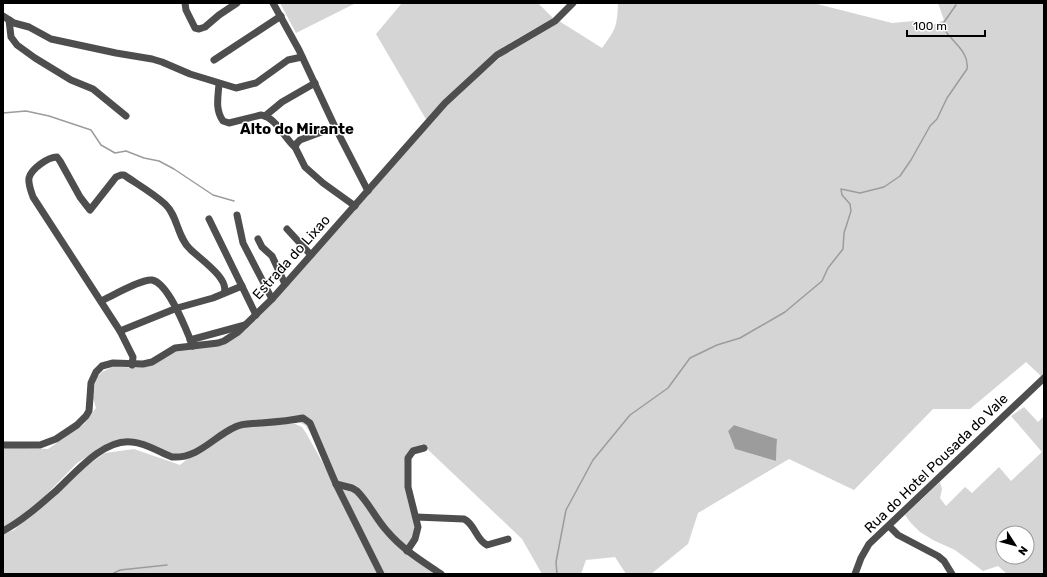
<svg xmlns="http://www.w3.org/2000/svg" width="1047" height="577" font-family="Rubik,sans-serif">
<style>
.green{fill:#d5d5d5;fill-rule:evenodd}
.water{fill:#9c9c9c}
.lines{fill:none;stroke-linecap:round;stroke-linejoin:round}
.stream{stroke:#9c9c9c;stroke-width:1.5}
.minor{stroke:#4e4e4e;stroke-width:7}
.labels{text-anchor:middle;stroke-width:3;stroke-linejoin:round;paint-order:stroke}
.street-label{font-size:14px;fill:#000;stroke:#fff}
.neighbourhood-label{font-size:15px;font-weight:bold;fill:#000;stroke:#fff}
</style>
<rect width="100%" height="100%" fill="#fff"/>
<g class="green">
<polygon points="280,3 356,3 296,33"/>
<polygon points="402,3 538,3 553,18 503,47 427,121 376,34"/>
<path d="M618 3H813L892 23 914 21 935 24 944 20 938 3H1044V376L1042 377 1026 362 970 409H933L854 490 789 459 698 513 688 544 651 574H626L615 557 586 560 581 574H542L522 539 422 444 412 450 407 455 405 464 406 487 415 527 412 541 407 548 396 538 362 495 352 487 335 485 338 490 339 487 351 489 359 497 387 531 407 550 440 574H3V534L14 530 75 474 105 453 134 449 180 465 206 444 230 429 239 424H295L302 427 306 433 333 481 310 432 305 425 291 419 232 424 189 453 172 457 160 453 131 438 106 445 77 463 45 496 7 527 3 528V447L48 449 84 424 96 408 93 398 95 384 97 377 102 372 110 368 116 366 133 368 150 365 156 363 175 351 181 349 222 344 233 338 245 330 371 191 445 106 471 82 507 52 559 21 602 48C616 29 617 27 618 3ZM734 425 777 439 776 461 735 449 728 431Z"/>
<path d="M1024 407 1038 422 1044 416V574H1007L998 566 983 571 955 550 933 540 920 532 910 522 905 515 940 482 942 489 940 498 946 506 965 487 972 493 999 467 1011 481 1042 452 1011 416ZM1003 533H1027V557H1003Z"/>
</g>
<polygon class="water" points="734,425 777,439 776,461 735,449 728,431"/>
<g class="lines">
<g class="stream">
<polyline points="3,113 26,111 49,116 91,130 101,145 115,153 126,151 144,158 159,161 174,169 213,195 234,201"/>
<polyline points="112,574 120,570 167,565"/>
<path d="M557 574 556 562 566 510 593 460 630 415 668 388 690 358 717 345 740 338 785 312 822 281 828 268 843 249 844 233 851 211 850 204 842 195 841 189 860 193 884 187 900 176 911 160 930 126 937 119 947 98 967 69C970 50 948 40 942 25L956 5"/>
</g>
<g class="minor">
<polyline points="185,3 186,10 195,28 199,29 205,27 219,15 237,3"/>
<polyline points="273,3 299,50 335,127 368,191"/>
<polyline points="3,16 14,23 29,27 51,39 116,53 152,59 162,62 190,74 236,88 256,83 288,60 302,57"/>
<polyline points="9,20 11,37 17,45 35,58 71,80 93,89 126,116"/>
<polyline points="214,60 281,16"/>
<path d="M219 84C218 97 215 110 223 121L229 123 261 115C277 118 284 138 295 147"/>
<polyline points="265,116 282,102 315,83"/>
<polyline points="335,127 300,140 297,143 295,147 305,167 323,183 355,206"/>
<polyline points="237,215 243,243 272,299"/>
<polyline points="209,219 256,315"/>
<polyline points="287,229 311,255"/>
<polyline points="258,239 262,247 272,256 285,284"/>
<path d="M224 293C230 279 200 259 190 249 177 237 178 216 165 204 153 193 137 184 124 175H121L116 177 90 210 80 197 60 161 57 157C48 157 31 169 29 178 28 184 31 191 33 197L120 331 177 308 213 298 242 286"/>
<path d="M101 301C112 296 141 279 152 280 169 283 187 332 193 346"/>
<polyline points="120,331 133,357 132,365"/>
<polyline points="190,340 245,325"/>
<polyline points="3,445 40,445 56,439 77,425 86,416 89,411 91,383 96,372 102,366 113,363 143,364 152,362 175,348 218,343 224,341 238,332 272,299 311,255 445,103 497,55 555,21 573,3"/>
<path d="M336 484 352 488 357 491C369 503 376 519 387 531 402 549 422 561 441 574"/>
<path d="M416 517 464 519C475 524 476 540 487 545L508 539"/>
<polyline points="889,526 898,535 938,556 944,561 952,574"/>
<path d="M3 531C22 521 41 504 57 490 75 473 104 438 132 442 146 443 159 452 172 457 198 459 213 437 235 427 243 423 251 424 260 423 274 422 289 421 303 418L310 423 336 484 381 574"/>
<polyline points="407,551 415,539 418,527 408,487 408,458 413,451 424,448"/>
<polyline points="855,574 861,558 869,544 1044,378"/>
</g>
</g>
<g class="labels">
<g class="street-label">
<text transform="translate(291 257) rotate(-48)" y="5">Estrada do Lixao</text>
<text transform="translate(936 463) rotate(-44)" y="5">Rua do Hotel Pousada do Vale</text>
</g>
<g class="neighbourhood-label">
<text x="297" y="134">Alto do Mirante</text>
</g>
</g>
<rect width="1047" height="577" fill="none" stroke="#000000" stroke-width="8"/>
<g transform="translate(1015 545) rotate(126)"><circle r="19" fill="#ffffff" stroke="#999999"/>
<path d="M0-3L7 15L0 10L-7 15Z" fill="#000000"/>
<text y="-6" font-size="11" font-weight="bold" text-anchor="middle" fill="#000000">N</text>
</g>
<path d="M907 30v6h78v-6" fill="none" stroke="#000000" stroke-width="2"/>
<text x="913" y="30" font-size="12" fill="#000000" stroke="#ffffff" stroke-width="3" paint-order="stroke">100 m</text>
</svg>
